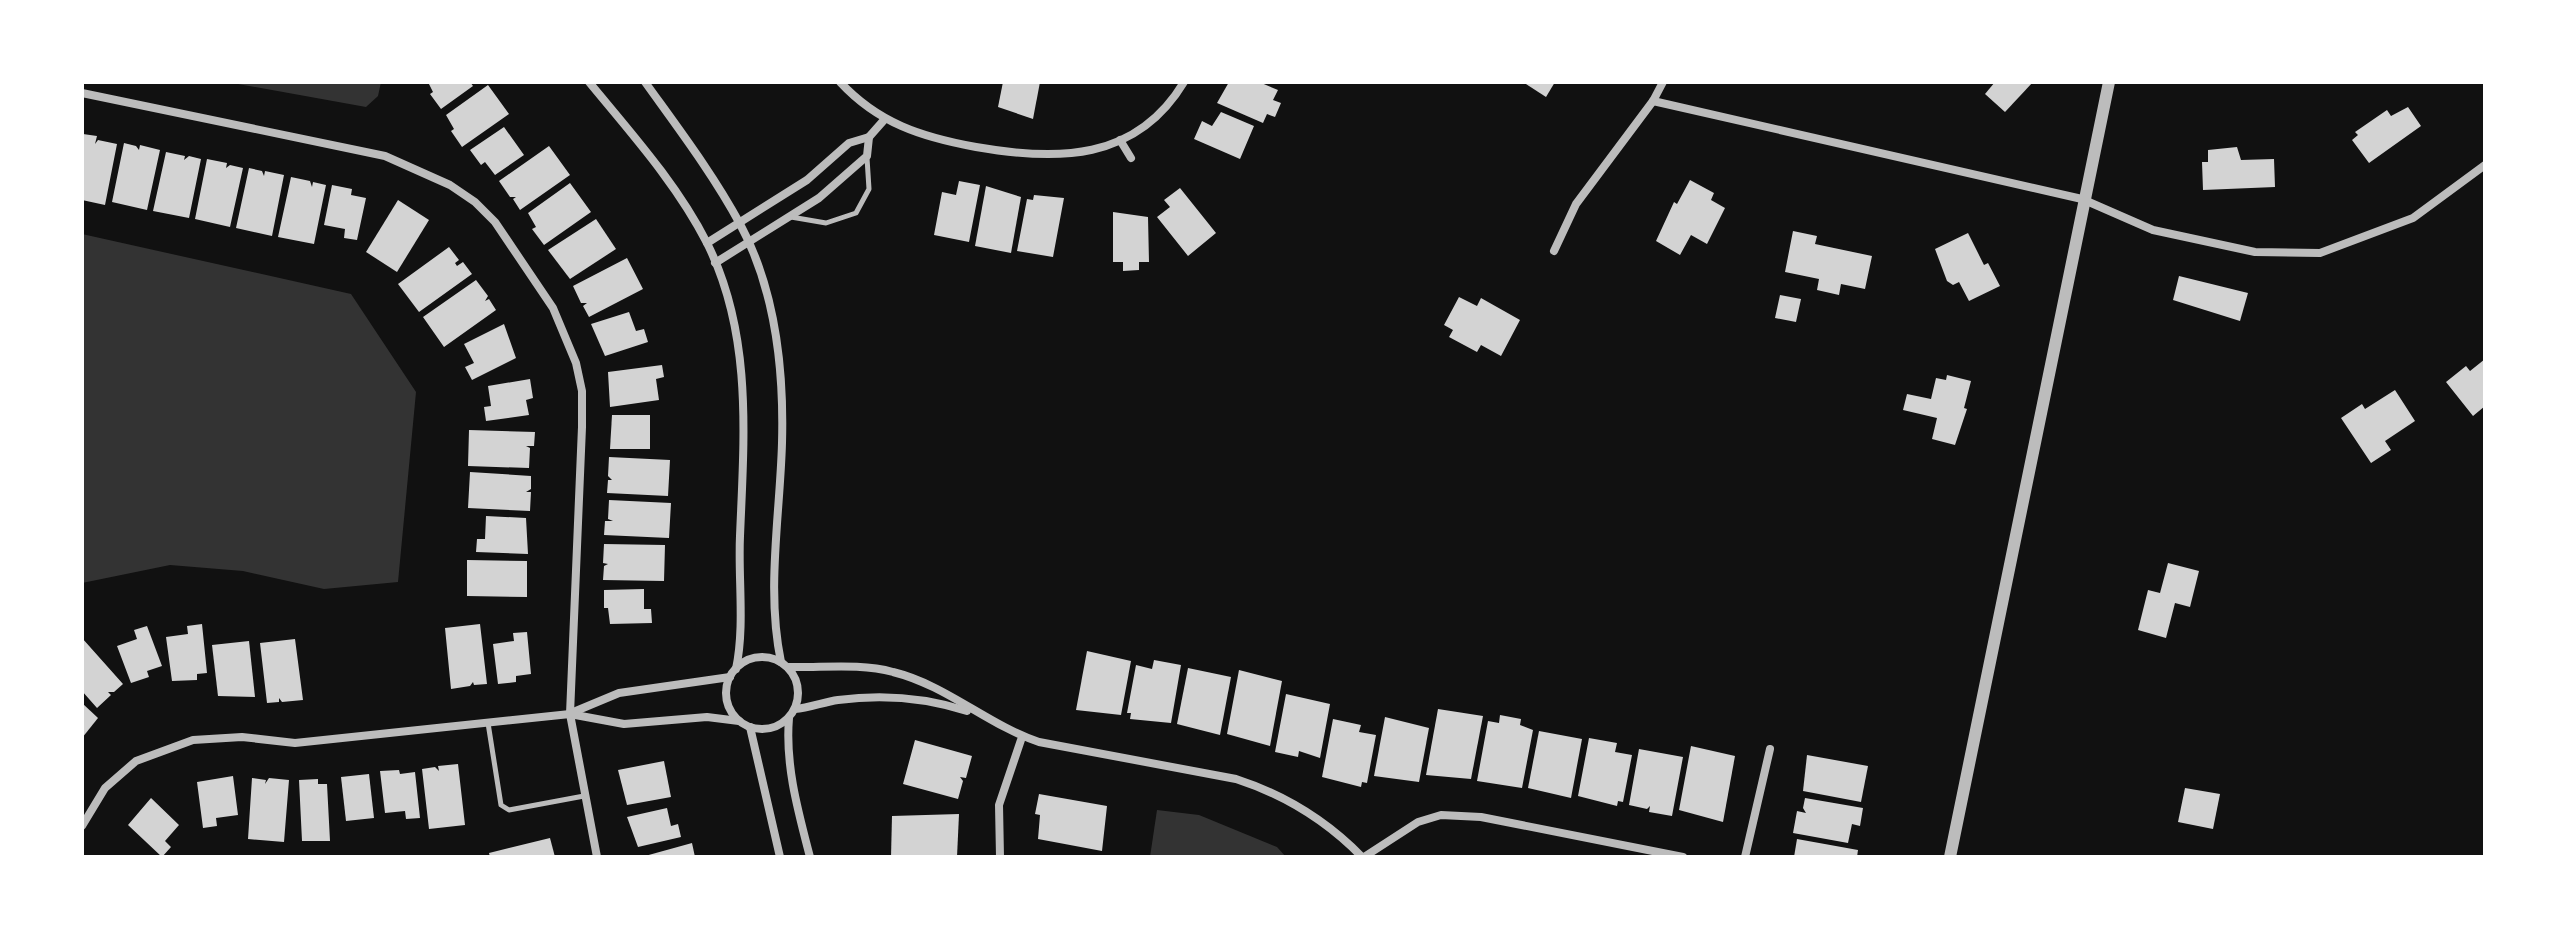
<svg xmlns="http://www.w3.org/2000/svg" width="2567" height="939" font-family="Helvetica,sans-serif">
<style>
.water{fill:#333}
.building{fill:#d3d3d3}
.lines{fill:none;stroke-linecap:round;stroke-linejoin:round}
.service{stroke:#bcbcbc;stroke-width:5}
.minor{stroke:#bcbcbc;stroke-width:8}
.tertiary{stroke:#bcbcbc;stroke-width:12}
</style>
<rect width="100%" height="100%" fill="#111"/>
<g class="water">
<polygon points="227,82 381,82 378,96 366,107"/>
<polygon points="82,234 351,294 416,392 398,582 324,589 243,571 170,565 82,583"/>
<polygon points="1157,810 1199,815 1277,847 1286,857 1150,857"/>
</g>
<g class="building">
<polygon points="428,82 470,82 473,86 441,109 430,94 433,92"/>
<polygon points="1003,82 1040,82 1033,119 998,107"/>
<polygon points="1229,82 1259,82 1278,90 1273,100 1281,103 1275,117 1267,114 1263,123 1217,103"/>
<polygon points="1523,82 1555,82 1546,97"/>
<polygon points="1995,82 2033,82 2005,112 1985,94"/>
<polygon points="488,85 509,114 462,147 451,131 454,129 446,115"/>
<polygon points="2408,107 2421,126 2369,163 2352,140 2358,135 2355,132 2387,110 2391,116"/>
<polygon points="1221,112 1254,126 1240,159 1194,139 1202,121 1212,126"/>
<polygon points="504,127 524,155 495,175 485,162 481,165 470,150"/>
<polygon points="83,134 97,136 95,144 98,140 117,144 105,205 82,200"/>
<polygon points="124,143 136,146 139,150 140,145 160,150 147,210 112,202"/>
<polygon points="549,146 570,175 520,210 513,199 516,197 510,197 499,181"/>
<polygon points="2237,147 2241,160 2274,159 2275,187 2203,190 2202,162 2208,162 2208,150"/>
<polygon points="166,152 185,156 184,160 189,156 201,159 189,218 153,211"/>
<polygon points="207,159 227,163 226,168 230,165 243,168 230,227 195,219"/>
<polygon points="249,168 262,171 264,176 265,171 284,175 272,236 236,228"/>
<polygon points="291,177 310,181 312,187 313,182 326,185 314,244 278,237"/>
<polygon points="1690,180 1714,193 1711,200 1725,208 1707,244 1691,235 1680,255 1656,241 1674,202 1677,204"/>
<polygon points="959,181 980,185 969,242 934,235 942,192 956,195"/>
<polygon points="570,183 591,212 544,245 532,229 536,227 528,213"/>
<polygon points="332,185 352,189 351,195 366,198 357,240 344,238 345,229 324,225"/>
<polygon points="986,186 1021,197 1011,253 975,246"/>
<polygon points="1180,188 1216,233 1188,256 1157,217 1170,207 1164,200"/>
<polygon points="1034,195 1064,198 1053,257 1017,251 1027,199 1033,200"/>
<polygon points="398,200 429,220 397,272 366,252"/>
<polygon points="1113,212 1148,217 1149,262 1139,262 1139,270 1123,271 1123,262 1113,262"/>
<polygon points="596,219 616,249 570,279 548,250"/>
<polygon points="1793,231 1817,236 1815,244 1872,256 1865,289 1841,284 1839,295 1817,290 1819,279 1785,272"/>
<polygon points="1968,233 1984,265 1988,263 2000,286 1969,301 1959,282 1953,285 1947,281 1935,249"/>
<polygon points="449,247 459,260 455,263 457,266 463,262 472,274 419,312 398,284"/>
<polygon points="627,258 643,289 589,317 583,306 587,303 581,303 573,286"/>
<polygon points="2179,276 2248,293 2240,321 2173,300"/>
<polygon points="476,280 488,296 485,301 489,299 496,310 444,347 423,317"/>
<polygon points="1780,295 1801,299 1796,322 1775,318"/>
<polygon points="1459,297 1477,306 1481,298 1520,320 1501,356 1481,345 1477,352 1449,337 1453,330 1444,325"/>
<polygon points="629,312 636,331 644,329 648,342 605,356 591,324"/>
<polygon points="504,324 516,358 472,380 465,367 474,363 464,344"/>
<polygon points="2485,359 2485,406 2473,416 2446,382 2466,366 2470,371"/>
<polygon points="662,365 664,377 656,379 659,400 610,407 608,372"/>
<polygon points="1947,375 1971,381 1964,408 1967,409 1955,445 1932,439 1937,418 1903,410 1907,394 1931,399 1936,378 1946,380"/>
<polygon points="530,379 533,398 526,400 529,415 486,421 484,407 491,406 488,386"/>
<polygon points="2395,390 2415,421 2385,441 2391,450 2371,463 2341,418 2362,404 2365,409"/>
<polygon points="612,415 650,415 650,449 610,449"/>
<polygon points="469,430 535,432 534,446 526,446 530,448 529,468 468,466"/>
<polygon points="609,457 670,460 668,496 607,493 608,480 612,480 608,476"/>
<polygon points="470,472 531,476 531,489 526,492 531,492 530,511 468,508"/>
<polygon points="609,500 671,503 669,538 604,535 605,521 613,521 608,519"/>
<polygon points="486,516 526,518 528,554 476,552 477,539 485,539"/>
<polygon points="604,544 665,545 664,581 603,580 604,566 608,564 603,563"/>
<polygon points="467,560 527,561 527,597 467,596"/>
<polygon points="2168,563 2199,571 2190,607 2175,603 2166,638 2138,630 2148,590 2160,593"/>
<polygon points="644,589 644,609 651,609 652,623 610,624 608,608 604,608 604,590"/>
<polygon points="202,624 207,673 197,674 197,680 172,681 166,637 188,634 187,626"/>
<polygon points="480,624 487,684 474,685 473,682 470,686 451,689 445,628"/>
<polygon points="147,626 162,666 147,671 149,677 131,683 117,646 137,639 134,630"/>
<polygon points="527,632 531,674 516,676 516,682 498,684 493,644 514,641 513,633"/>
<polygon points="82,638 123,684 114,692 108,692 111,695 97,708 82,691"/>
<polygon points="295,639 303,700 282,702 279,698 279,702 267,703 260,643"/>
<polygon points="249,641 255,697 218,696 212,645"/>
<polygon points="1087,651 1131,661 1121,715 1076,710"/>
<polygon points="1154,660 1181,665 1171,723 1130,719 1131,713 1127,713 1136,665 1152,669"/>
<polygon points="1188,668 1231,677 1220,735 1177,724"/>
<polygon points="1239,670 1282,681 1270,746 1227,734"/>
<polygon points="1286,694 1330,704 1320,758 1299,751 1298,757 1275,752"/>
<polygon points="82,703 98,718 82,738"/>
<polygon points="1438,709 1483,716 1471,779 1426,775"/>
<polygon points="1500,715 1521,719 1520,725 1533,730 1522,788 1477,781 1488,721 1499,723"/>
<polygon points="1385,717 1429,728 1419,782 1374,776"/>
<polygon points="1333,719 1361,725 1359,732 1376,735 1367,783 1362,782 1361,787 1322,777"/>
<polygon points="1539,731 1582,739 1571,798 1528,788"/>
<polygon points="1589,738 1617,743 1615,752 1632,755 1623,802 1618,801 1617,806 1578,796"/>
<polygon points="915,740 972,756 966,778 960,777 963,781 958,799 903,784"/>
<polygon points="1691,746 1735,756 1723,822 1679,810"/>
<polygon points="1639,749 1683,757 1672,816 1649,812 1650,806 1647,809 1629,805"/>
<polygon points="1807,755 1868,766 1861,802 1803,791"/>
<polygon points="664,761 671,797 627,805 618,770"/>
<polygon points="458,764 465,825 429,829 422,769 435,767 439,771 438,766"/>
<polygon points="399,770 400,774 415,772 420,818 406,819 405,811 385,813 380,771"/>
<polygon points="369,774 374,818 346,821 341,777"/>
<polygon points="233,776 238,815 216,818 217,826 203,828 197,782"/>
<polygon points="252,778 266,780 265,784 269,778 289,780 284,842 248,839"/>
<polygon points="318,779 318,784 327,784 330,841 302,841 299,780"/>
<polygon points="2185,788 2220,794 2213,829 2178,822"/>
<polygon points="1039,794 1107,806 1102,851 1038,839 1040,815 1035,814"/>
<polygon points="151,798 179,825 165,841 171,847 162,857 128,825"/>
<polygon points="1805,798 1863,808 1860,826 1852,824 1848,843 1793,833 1797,811 1806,813 1803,808"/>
<polygon points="667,808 671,826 678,824 681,837 638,847 627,817"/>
<polygon points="959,814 957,857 891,857 892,816"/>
<polygon points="550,838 555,857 490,857 489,853"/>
<polygon points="1797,839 1858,850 1857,857 1794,857"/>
<polygon points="692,843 695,857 645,857 645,856"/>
</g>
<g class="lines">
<g class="service">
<polyline points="791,217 826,223 856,213 869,189 867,158"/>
<polyline points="488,723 501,805 509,810 584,796"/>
</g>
<g class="minor">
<path d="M589 82C631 133 677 184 707 243 753 335 744 437 740 536 738 579 745 626 736 669"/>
<path d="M645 82C678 128 713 174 740 224 775 289 784 371 782 443 780 515 766 591 781 662"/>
<path d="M840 82C878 123 921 137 976 147 1056 161 1136 162 1184 82"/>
<polyline points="82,93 385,156 450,185 475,202 495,222 553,308 576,363 582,391 582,427 570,714 597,857"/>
<polyline points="1653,101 2082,199 2153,230 2255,252 2320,253 2413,218 2485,165"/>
<polyline points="1120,140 1131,158"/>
<polyline points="707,243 807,180 849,143 869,137 884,120"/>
<polyline points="1554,251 1576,204 1653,101 1663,82"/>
<polyline points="715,263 819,198 867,156 869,137"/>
<circle cx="762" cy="693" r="36"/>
<path d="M788 667C822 668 860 663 893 672 946 685 988 725 1039 742L1236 779C1285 795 1326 820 1362 857"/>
<path d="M795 709C809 708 824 702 838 700 882 694 924 697 967 711"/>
<polyline points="571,713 619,693 730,677"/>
<path d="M789 718C785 765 798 811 810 857"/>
<polyline points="750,727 780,857"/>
<polyline points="82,826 105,788 136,761 193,740 242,737 295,743 570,714 624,724 707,717 739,721"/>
<polyline points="1000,857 999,805 1022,737"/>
<polyline points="1364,857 1418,822 1441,815 1481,817 1683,857"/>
<polyline points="1745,857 1770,749"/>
</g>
<polyline class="tertiary" points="1950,857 2109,82"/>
</g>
<rect width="2567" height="939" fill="none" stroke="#ffffff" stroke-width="168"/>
</svg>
